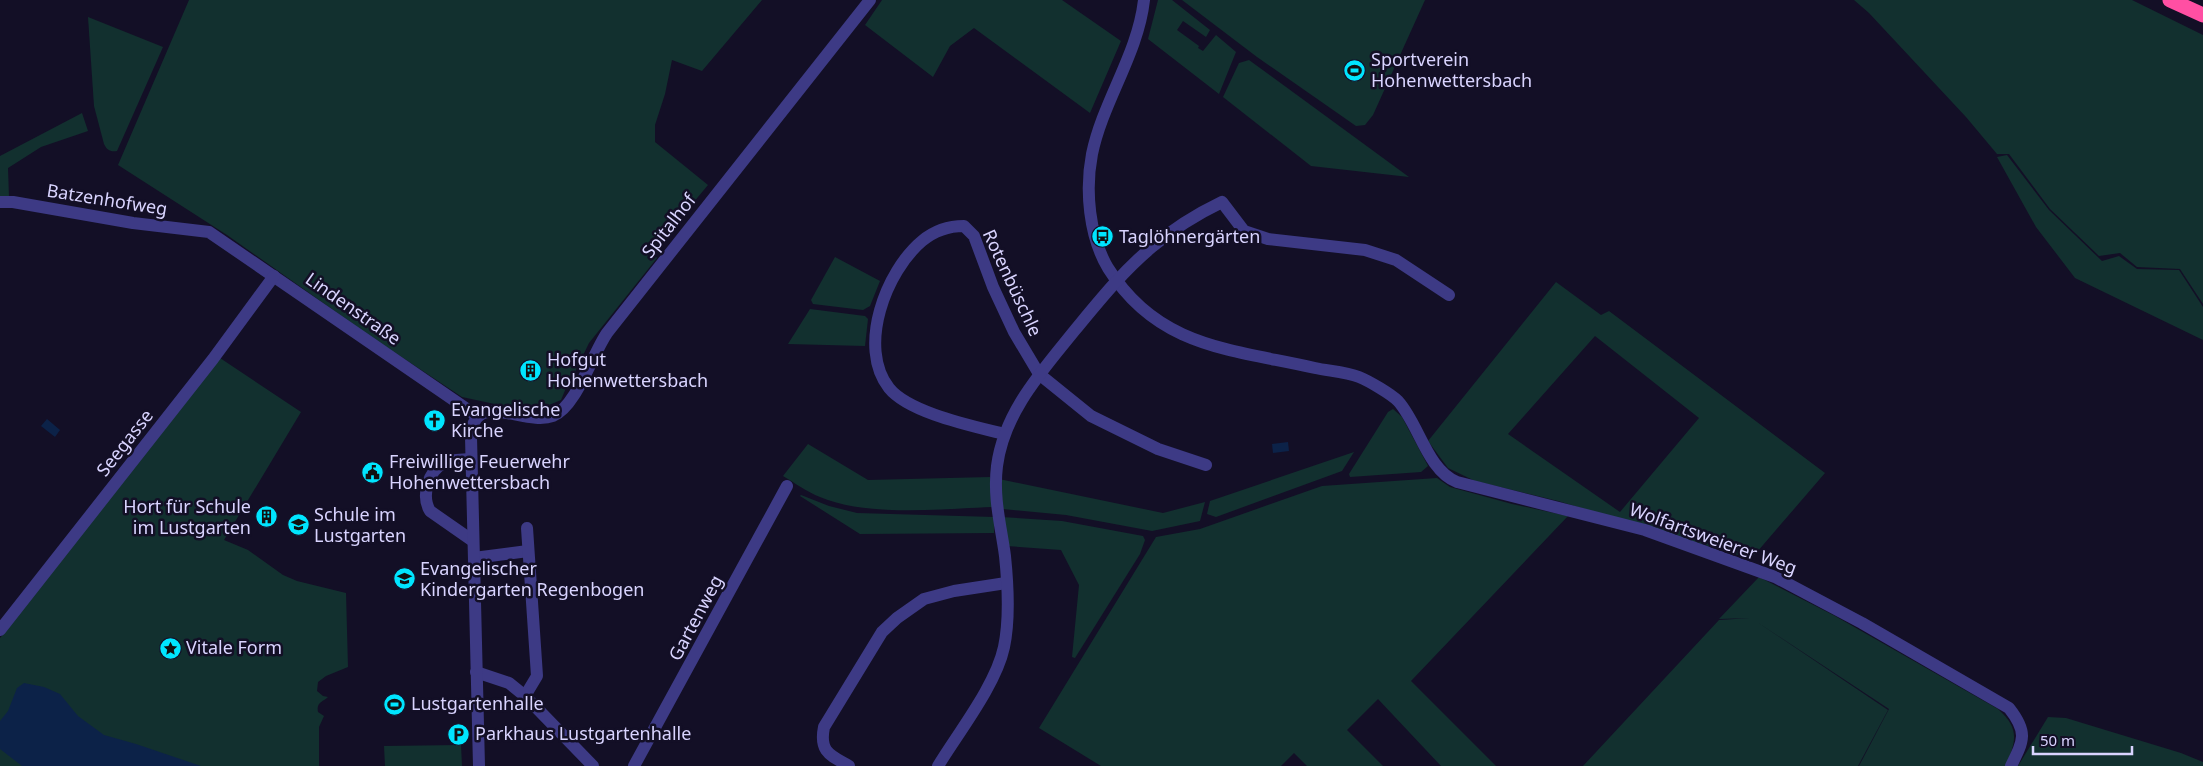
<svg xmlns="http://www.w3.org/2000/svg" width="2203" height="766" font-family="'Noto Sans',sans-serif">
<style>
.green{fill:#12302f;fill-rule:evenodd}
.water{fill:#0c2248}
.lines{fill:none;stroke-linecap:round;stroke-linejoin:round}
.minor{stroke:#3d3a85;stroke-width:12}
.tertiary{stroke:#3d3a85;stroke-width:12}
.motorway{stroke:#ff4fa3;stroke-width:15}
.labels{text-anchor:middle;stroke-width:5;stroke-linejoin:round;paint-order:stroke}
.poi-label{font-size:18px;fill:#d9d4ff;stroke:#130f26;text-anchor:start}
.street-label{font-size:18px;fill:#d9d4ff;stroke:#130f26}
</style>
<rect width="100%" height="100%" fill="#130f26"/>
<g class="green">
<polygon points="189,0 762,0 702,71 672,60 665,94 655,125 655,142 708,185 652,252 657,258 589,343 573,376 569,389 566,388 561,400 537,410 504,406 462,397 370,336 227,235 118,165"/>
<polygon points="882,0 1062,0 1121,41 1090,113 974,28 950,46 933,77 865,25"/>
<polygon points="1158,0 1172,0 1210,30 1206,37 1183,21 1177,30 1199,46 1198,48 1203,51 1216,35 1236,52 1219,94 1148,39"/>
<polygon points="1182,0 1425,0 1373,115 1365,125 1356,126 1257,57"/>
<polygon points="1854,0 2132,0 2203,35 2203,304 2180,269 2137,267 2120,253 2099,256 2050,209 2009,154 1997,154 1966,117 1869,13"/>
<path d="M88 17 163 47 117 151C110 152 107 150 104 144L94 106Z"/>
<polygon points="1249,60 1409,177 1311,166 1223,97 1239,63"/>
<polygon points="82,113 88,131 41,147 8,168 9,197 0,197 0,156"/>
<polygon points="2007,155 2049,210 2102,261 2119,256 2137,269 2179,270 2203,307 2203,340 2075,278 2036,227 1997,157"/>
<polygon points="835,257 880,281 870,306 863,310 813,304 811,300"/>
<path d="M1556 282 1601 315 1609 311 1825 473 1751 559 1558 501 1475 481 1448 468 1428 441ZM1595 336 1699 418 1620 512 1508 434Z"/>
<polygon points="810,309 865,316 868,319 865,346 788,344"/>
<path d="M220 358 301 412 224 540 248 550 283 575 297 581 346 593 348 667 326 676 318 682 317 691 323 696 328 697C323 702 316 702 318 712L324 716 319 727V766H0V638Z"/>
<polygon points="1393,409 1402,417 1428,466 1421,472 1350,477 1349,474 1388,412"/>
<path d="M808 444 868 480 990 477 992 507C941 509 867 517 820 497 807 492 795 483 783 476Z"/>
<polygon points="1354,452 1342,471 1216,517 1207,514 1210,501"/>
<polygon points="1437,478 1450,487 1512,504 1568,516 1411,681 1496,766 1441,766 1378,699 1347,730 1383,766 1307,766 1294,753 1281,766 1101,766 1039,728 1156,537 1200,529 1322,486"/>
<polygon points="999,479 1163,513 1205,502 1200,521 1152,531 1066,515 1003,509"/>
<polygon points="801,495 829,506 857,513 994,517 994,533 860,534 800,496"/>
<polygon points="1001,517 1062,521 1143,536 1145,540 1140,554 1075,658 1072,657 1079,585 1061,550 1006,546"/>
<path d="M1759 577 1835 616 1998 709C2020 729 2016 740 2006 766H1859L1889 709 1757 622 1888 710 1858 766H1583L1719 620 1750 618 1719 619Z"/>
<polygon points="2048,717 2066,718 2181,753 2203,762 2203,766 2018,766"/>
<polygon points="461,745 462,766 385,766 384,746"/>
</g>
<g class="water">
<polygon points="47,419 60,430 55,437 41,426"/>
<polygon points="1288,442 1289,451 1273,453 1272,444"/>
<polygon points="24,683 44,687 60,694 78,716 104,735 136,744 201,766 22,766 0,749 0,721 8,711 17,688"/>
</g>
<g class="lines">
<g class="minor">
<path d="M1144 0C1138 54 1103 101 1092 154 1085 190 1089 236 1108 268 1158 348 1231 349 1315 368 1329 371 1346 372 1359 377 1369 381 1391 394 1398 401 1419 424 1427 470 1457 482L1645 530 1775 577 1862 623 2009 708C2028 732 2024 740 2011 766"/>
<polyline points="0,202 13,202 133,223 209,232 477,416"/>
<path d="M1004 434C973 426 909 413 889 388 857 347 886 271 922 241 934 231 948 226 964 226L974 236 993 287 1014 332 1039 374 1091 416 1158 449 1206 465"/>
<path d="M471 459C462 460 452 459 444 463 428 471 421 496 430 511L473 541"/>
<polyline points="474,558 528,551"/>
<polyline points="0,630 213,359 274,276"/>
<polyline points="476,672 509,683 525,696 593,766"/>
<polyline points="525,696 537,676 527,528"/>
<polyline points="634,766 787,486"/>
<path d="M849 766C830 755 819 752 824 727L882 632 897 618 924 599 954 591 1006 583"/>
<path d="M938 766C958 733 996 685 1004 647 1010 619 1008 585 1005 556 1001 526 993 498 997 466 1004 412 1042 371 1075 330 1099 301 1123 271 1152 247 1173 229 1197 214 1222 202L1244 231 1268 239 1365 250 1396 260 1449 295"/>
</g>
<path class="tertiary" d="M479 766 471 437C473 388 525 427 553 416 576 407 592 355 607 333L870 0"/>
<polyline class="motorway" points="2170,0 2203,15"/>
</g>
<defs>
<symbol id="stadium-disc" viewBox="-11 -11 22 22"><circle r="9.5" fill="#00e5ff" stroke="#130f26"/><path d="M0-5a6.5 5 0 1 0 0 10a6.5 5 0 1 0 0-10ZM-3.5-1.8h7v3.6h-7Z" fill="#111"/></symbol>
<symbol id="bus-disc" viewBox="-11 -11 22 22"><circle r="9.5" fill="#00e5ff" stroke="#130f26"/><path d="M-5-6H5V4H4V6H2V4H-2V6H-4V4H-5ZM-3.5-4V0h7V-4ZM-3.5 1.2v1.5H-2V1.2ZM2 1.2v1.5H3.5V1.2Z" fill="#111"/></symbol>
<symbol id="building-disc" viewBox="-11 -11 22 22"><circle r="9.5" fill="#00e5ff" stroke="#130f26"/><path d="M-4-6H4V6H1V3H-1V6H-4ZM-2.5-4.3h1.7v1.8h-1.7ZM.8-4.3h1.7v1.8H.8ZM-2.5-1h1.7V.8h-1.7ZM.8-1h1.7V.8H.8Z" fill="#111"/></symbol>
<symbol id="church-disc" viewBox="-11 -11 22 22"><circle r="9.5" fill="#00e5ff" stroke="#130f26"/><path d="M-1.2-6h2.4v3.5h3.3v2.4h-3.3V6h-2.4V-.1h-3.3v-2.4h3.3Z" fill="#111"/></symbol>
<symbol id="civic-disc" viewBox="-11 -11 22 22"><circle r="9.5" fill="#00e5ff" stroke="#130f26"/><path d="M-.6-6.5H3V-4.5H.6V-3L4-1V1h2V6H-6V1h2V-1L-.6-3ZM-1.2 2.5V6h2.4V2.5Z" fill="#111"/></symbol>
<symbol id="school-disc" viewBox="-11 -11 22 22"><circle r="9.5" fill="#00e5ff" stroke="#130f26"/><path d="M0-5L7-2L0 1L-7-2ZM-4 1L0 2.5L4 1V4Q0 6-4 4Z" fill="#111"/></symbol>
<symbol id="sight-disc" viewBox="-11 -11 22 22"><circle r="9.5" fill="#00e5ff" stroke="#130f26"/><path d="M0-6L1.8-2.2L6-1.7L2.9 1.2L3.7 5.4L0 3.3L-3.7 5.4L-2.9 1.2L-6-1.7L-1.8-2.2Z" fill="#111"/></symbol>
<symbol id="parking-disc" viewBox="-11 -11 22 22"><circle r="9.5" fill="#00e5ff" stroke="#130f26"/><path d="M-3.5-5.5H1a3.5 3.5 0 0 1 0 7H-1V5.5H-3.5ZM-1-3.4V-.6H.8a1.4 1.4 0 0 0 0-2.8Z" fill="#111"/></symbol>
</defs>
<g fill-rule="evenodd">
<use href="#stadium-disc" x="1342" y="58" width="25" height="25"/>
<use href="#bus-disc" x="1090" y="224" width="25" height="25"/>
<use href="#building-disc" x="518" y="358" width="25" height="25"/>
<use href="#church-disc" x="422" y="408" width="25" height="25"/>
<use href="#civic-disc" x="360" y="460" width="25" height="25"/>
<use href="#building-disc" x="254" y="504" width="25" height="25"/>
<use href="#school-disc" x="286" y="512" width="25" height="25"/>
<use href="#school-disc" x="392" y="566" width="25" height="25"/>
<use href="#sight-disc" x="158" y="636" width="25" height="25"/>
<use href="#stadium-disc" x="382" y="692" width="25" height="25"/>
<use href="#parking-disc" x="446" y="722" width="25" height="25"/>
</g>
<g class="labels">
<g class="poi-label">
<text x="1371" y="66">Sportverein<tspan x="1371" dy="21">Hohenwettersbach</tspan></text>
<text x="1119" y="243">Taglöhnergärten</text>
<text x="547" y="366">Hofgut<tspan x="547" dy="21">Hohenwettersbach</tspan></text>
<text x="451" y="416">Evangelische<tspan x="451" dy="21">Kirche</tspan></text>
<text x="389" y="468">Freiwillige Feuerwehr<tspan x="389" dy="21">Hohenwettersbach</tspan></text>
<text x="251" y="513" text-anchor="end">Hort für Schule<tspan x="251" dy="21">im Lustgarten</tspan></text>
<text x="314" y="521">Schule im<tspan x="314" dy="21">Lustgarten</tspan></text>
<text x="420" y="575">Evangelischer<tspan x="420" dy="21">Kindergarten Regenbogen</tspan></text>
<text x="186" y="654">Vitale Form</text>
<text x="411" y="710">Lustgartenhalle</text>
<text x="475" y="740">Parkhaus Lustgartenhalle</text>
</g>
<g class="street-label">
<text transform="translate(107 200) rotate(9)" y="6">Batzenhofweg</text>
<text transform="translate(669 226) rotate(-52)" y="6">Spitalhof</text>
<text transform="translate(1012 283) rotate(65)" y="6">Rotenbüschle</text>
<text transform="translate(353 309) rotate(35)" y="6">Lindenstraße</text>
<text transform="translate(125 443) rotate(-52)" y="6">Seegasse</text>
<text transform="translate(1713 539) rotate(20)" y="6">Wolfartsweierer Weg</text>
<text transform="translate(696 618) rotate(-62)" y="6">Gartenweg</text>
</g>
</g>
<path d="M2033 746v8h99v-8" fill="none" stroke="#d9d4ff" stroke-width="2.5"/>
<text x="2040" y="746" font-size="15" fill="#d9d4ff" stroke="#130f26" stroke-width="4" paint-order="stroke">50 m</text>
</svg>
